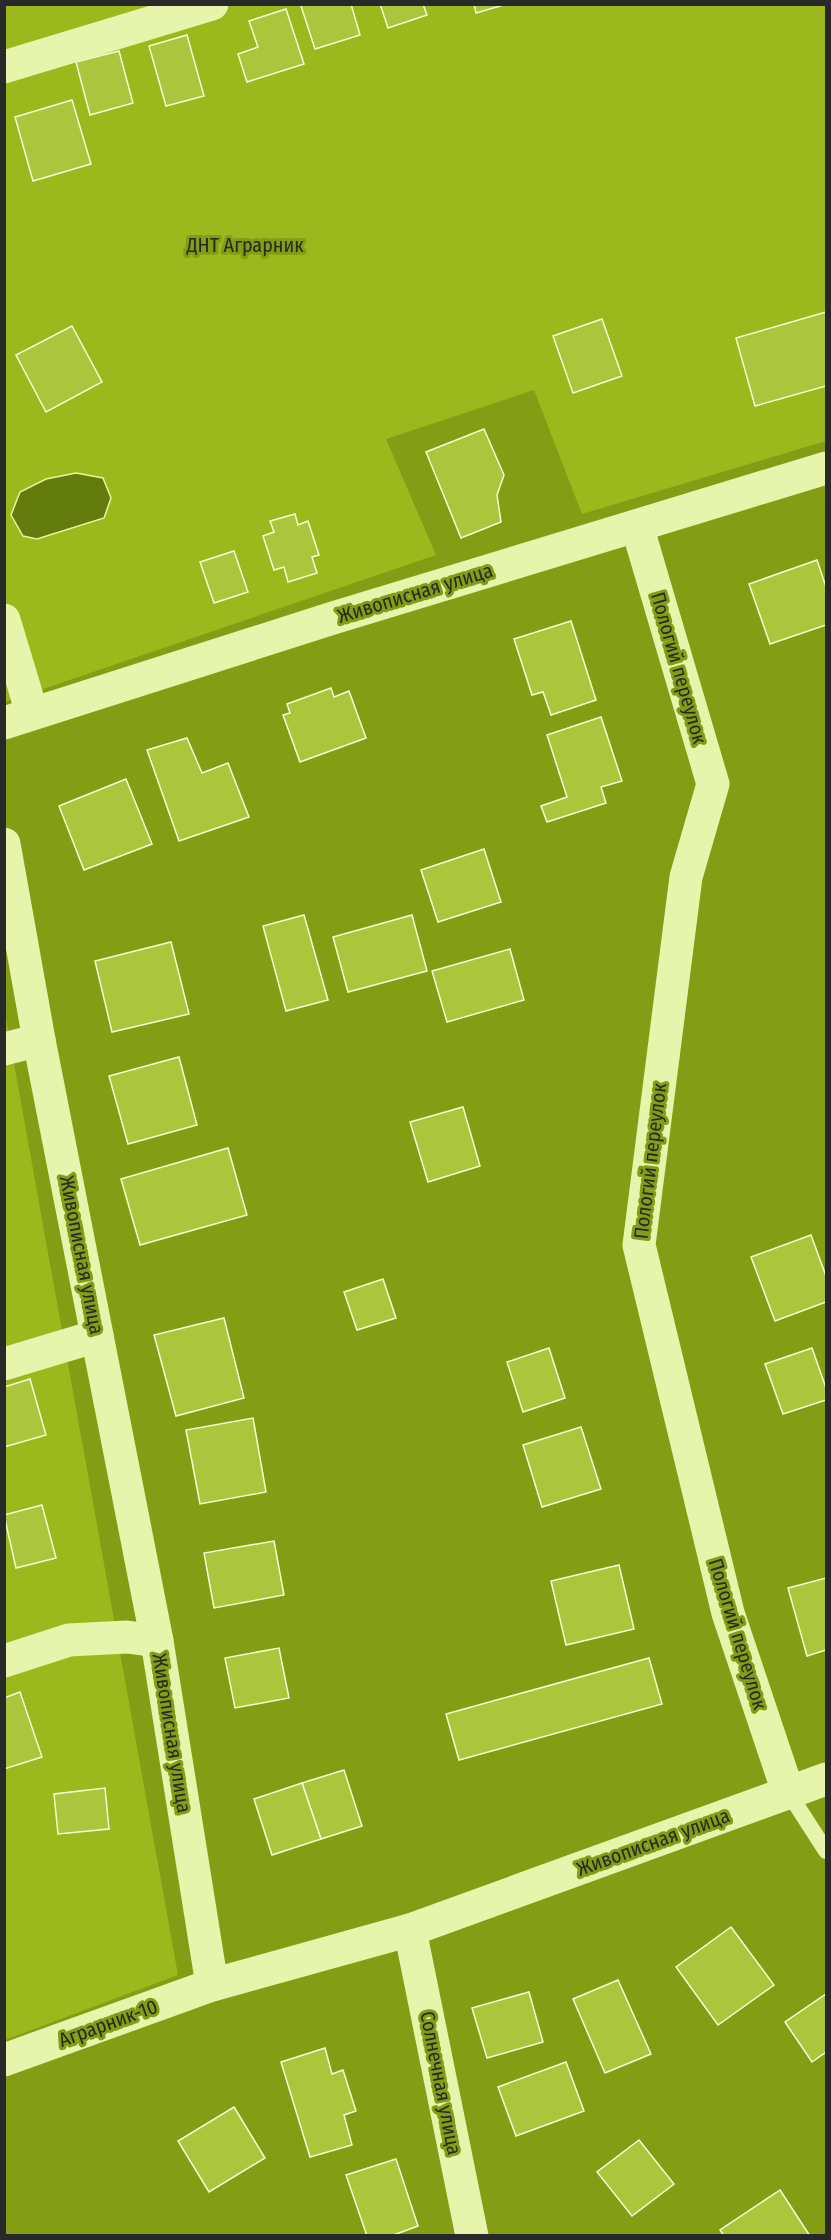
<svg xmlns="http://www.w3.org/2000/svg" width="831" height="2240" font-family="'Fira Sans Condensed',sans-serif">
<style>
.green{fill:#9bb81c}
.water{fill:#647b0d;stroke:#e7f69e;stroke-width:1.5}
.building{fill:#abc53d;stroke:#f6fdd5;stroke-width:1.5}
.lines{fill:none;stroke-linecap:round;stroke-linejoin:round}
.lane{stroke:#e6f4ac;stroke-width:16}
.street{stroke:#e6f4ac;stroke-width:33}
.labels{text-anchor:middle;stroke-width:6;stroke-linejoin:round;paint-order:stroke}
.park-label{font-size:20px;fill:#282925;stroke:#839e14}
.street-label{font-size:20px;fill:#292929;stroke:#839e14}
</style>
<rect width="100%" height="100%" fill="#839e14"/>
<g class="green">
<polygon points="4,5 826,5 826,441 582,514 534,390 386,439 436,555 5,702"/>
<polygon points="4,1008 178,1975 5,2040 4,2040"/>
</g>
<polygon class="water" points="76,473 103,478 111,498 104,518 37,539 23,536 11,515 20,492 46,479"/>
<g class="building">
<polygon points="307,4 351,4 360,35 315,49 301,6"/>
<polygon points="380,4 423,4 427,15 388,28"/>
<polygon points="474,4 507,4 476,13"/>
<polygon points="286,9 304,64 247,82 238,54 258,47 249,21"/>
<polygon points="187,35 204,96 166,106 149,46"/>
<polygon points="119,51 133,103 90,115 76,62"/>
<polygon points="72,100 91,164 33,181 15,117"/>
<polygon points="826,312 826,386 755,406 736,338"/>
<polygon points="602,319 622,376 573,393 553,336"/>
<polygon points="72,326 102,382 46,412 16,355"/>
<polygon points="484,429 504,475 497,495 501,522 461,538 426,452"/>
<polygon points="295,514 298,525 308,521 319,555 312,557 317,573 288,582 284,567 274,570 263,536 274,532 270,521"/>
<polygon points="234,551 248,592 214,603 200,562"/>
<polygon points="817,560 826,587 826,625 770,644 749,584"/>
<polygon points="571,621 596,700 551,715 543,692 532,695 514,639"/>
<polygon points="331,688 334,697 349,691 366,738 300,762 283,715 290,713 287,704"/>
<polygon points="601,717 622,781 601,787 606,803 547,822 541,806 567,797 547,735"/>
<polygon points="187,738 202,773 228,763 249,817 179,841 147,750"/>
<polygon points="126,779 152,844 84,870 59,806"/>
<polygon points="484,849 501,902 438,922 421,870"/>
<polygon points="304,915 328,1000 286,1011 263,926"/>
<polygon points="412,915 427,971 348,992 333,937"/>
<polygon points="171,942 189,1014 112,1032 95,961"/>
<polygon points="510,949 524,1000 447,1022 432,971"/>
<polygon points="179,1057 197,1125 128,1144 109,1076"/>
<polygon points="463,1107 480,1166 428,1182 410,1122"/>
<polygon points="228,1148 247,1215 140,1245 121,1179"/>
<polygon points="811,1235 826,1276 826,1302 775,1321 751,1257"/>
<polygon points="383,1279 396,1318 357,1330 344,1292"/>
<polygon points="224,1318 244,1398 176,1416 154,1335"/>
<polygon points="549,1348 565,1398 523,1412 507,1362"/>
<polygon points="812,1348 826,1388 826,1400 783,1414 765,1364"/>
<polygon points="30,1379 46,1435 4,1447 4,1387"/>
<polygon points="253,1418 266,1492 200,1504 186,1430"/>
<polygon points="581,1427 601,1489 542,1507 523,1445"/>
<polygon points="42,1505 56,1558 16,1568 4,1515"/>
<polygon points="274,1541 284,1595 214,1608 204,1553"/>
<polygon points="619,1565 634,1629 566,1645 551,1581"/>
<polygon points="826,1578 826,1650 807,1656 788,1588"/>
<polygon points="279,1648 289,1698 235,1708 225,1658"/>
<polygon points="649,1658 662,1704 459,1760 446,1714"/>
<polygon points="20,1692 42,1757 4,1769 4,1698"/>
<polygon points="344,1770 362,1826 321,1839 302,1783"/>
<polygon points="302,1783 321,1839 272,1855 254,1799"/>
<polygon points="105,1788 109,1829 58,1834 54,1794"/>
<polygon points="731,1927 774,1985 718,2025 676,1967"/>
<polygon points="618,1980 651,2054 605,2073 573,1999"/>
<polygon points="529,1992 543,2042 487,2058 472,2008"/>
<polygon points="826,1994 826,2052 812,2062 785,2022"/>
<polygon points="325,2048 332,2074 343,2070 356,2111 344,2115 352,2145 310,2157 281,2062"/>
<polygon points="566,2062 584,2111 516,2136 498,2087"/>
<polygon points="234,2107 265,2158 209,2192 178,2141"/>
<polygon points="639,2140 674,2184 632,2216 597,2172"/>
<polygon points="396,2159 418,2226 391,2236 367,2236 346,2175"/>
<polygon points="780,2190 810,2236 724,2236 720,2230"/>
</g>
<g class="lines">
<polyline class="lane" points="788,1792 826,1851"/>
<g class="street">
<polyline points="4,67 212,4"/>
<polyline points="637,526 713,784 686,877 639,1245 728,1613 788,1792"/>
<polyline points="4,620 32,713"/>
<polyline points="4,723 333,618 826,468"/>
<polyline points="4,844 39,1040 157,1641 212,1985"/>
<polyline points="4,1049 39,1040"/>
<polyline points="4,1364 97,1336"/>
<polyline points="4,1661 69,1640 127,1637 157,1641"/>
<polyline points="410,1930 472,2236"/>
<polyline points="4,2060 212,1985 410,1930 826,1779"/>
</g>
</g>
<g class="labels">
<g class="park-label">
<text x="245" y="252">ДНТ Аграрник</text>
</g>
<g class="street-label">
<text transform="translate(415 593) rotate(-17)" y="7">Живописная улица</text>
<text transform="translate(679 668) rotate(74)" y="7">Пологий переулок</text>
<text transform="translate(650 1161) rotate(-83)" y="7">Пологий переулок</text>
<text transform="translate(82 1255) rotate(79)" y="7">Живописная улица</text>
<text transform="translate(738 1634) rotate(73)" y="7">Пологий переулок</text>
<text transform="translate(172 1733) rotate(81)" y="7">Живописная улица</text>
<text transform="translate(653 1842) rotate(-20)" y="7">Живописная улица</text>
<text transform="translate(108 2023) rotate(-20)" y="7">Аграрник-10</text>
<text transform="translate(441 2083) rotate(79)" y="7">Солнечная улица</text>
</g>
</g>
<rect width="831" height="2240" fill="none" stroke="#292929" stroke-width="12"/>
</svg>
